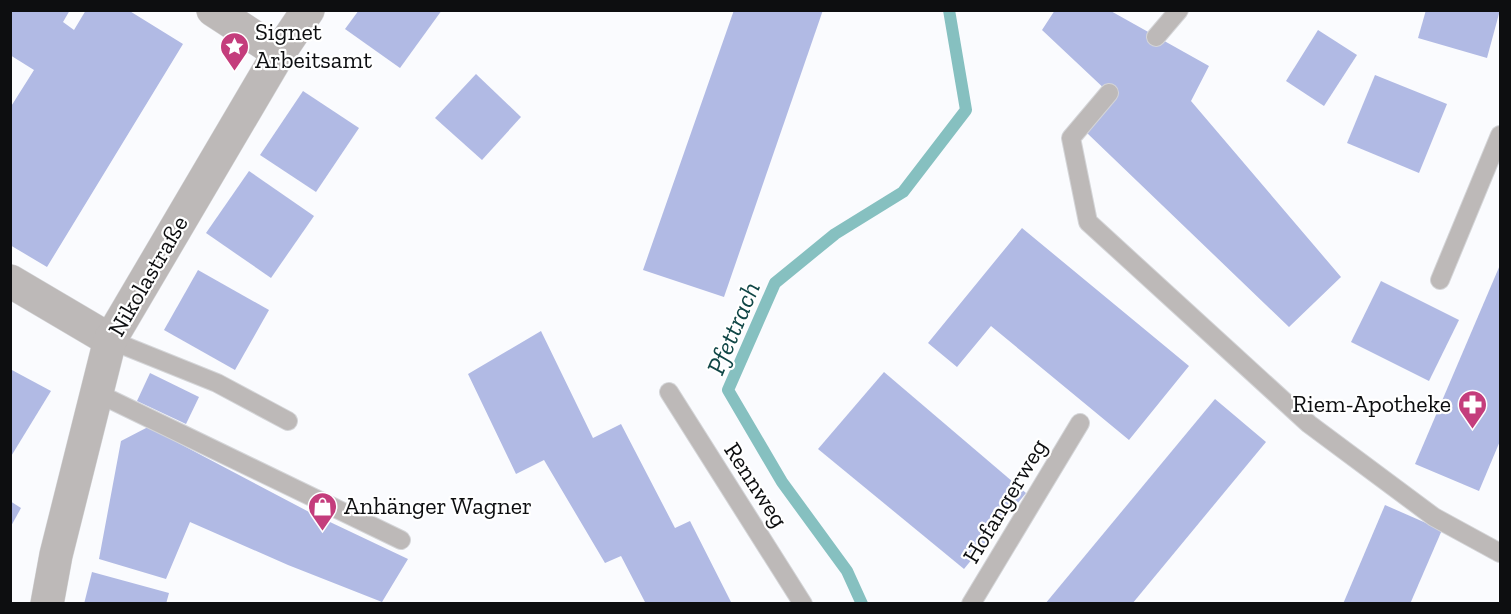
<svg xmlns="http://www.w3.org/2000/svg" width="1511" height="614" font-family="'Zilla Slab',serif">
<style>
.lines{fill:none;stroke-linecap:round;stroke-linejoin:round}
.stream{stroke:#86c0c0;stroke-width:12}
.building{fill:#b1bae4}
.service-casing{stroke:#d4d5d8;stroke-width:20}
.minor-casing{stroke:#d4d5d8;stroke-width:34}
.service{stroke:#bdb9b8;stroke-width:18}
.minor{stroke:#bdb9b8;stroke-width:33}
.labels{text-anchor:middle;stroke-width:4.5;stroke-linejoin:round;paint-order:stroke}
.poi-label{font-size:24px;fill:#0d0e10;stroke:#fff;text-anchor:start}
.street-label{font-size:24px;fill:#0d0e10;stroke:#fff}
.water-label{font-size:26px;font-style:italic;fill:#104646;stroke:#fff}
</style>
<rect width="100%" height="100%" fill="#fafbfe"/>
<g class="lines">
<polyline class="stream" points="862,604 847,571 782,482 728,390 775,283 835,234 903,192 966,110 949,10"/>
</g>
<g class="building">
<polygon points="10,10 70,10 63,22 74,30 86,10 128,10 183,44 47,267 10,245 10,108 34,70 10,55"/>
<polygon points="359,10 442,10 400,68 345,29"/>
<polygon points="734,10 823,10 724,297 643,270"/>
<polygon points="1055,10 1109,10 1209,66 1191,101 1341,277 1289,327 1087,133 1109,93 1042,30"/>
<polygon points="1426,10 1500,10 1487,58 1418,38"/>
<polygon points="1318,30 1357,55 1324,106 1286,81"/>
<polygon points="476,74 521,117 482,160 435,118"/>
<polygon points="1375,75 1447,104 1419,173 1347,143"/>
<polygon points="303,91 359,128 316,192 260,155"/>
<polygon points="249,171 314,216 271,278 206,233"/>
<polygon points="1022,228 1189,366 1129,440 991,326 957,367 928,343"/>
<polygon points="1500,265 1500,441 1479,491 1415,464"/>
<polygon points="198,270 269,310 235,370 164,330"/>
<polygon points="1381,281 1459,320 1429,381 1351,342"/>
<polygon points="541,331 593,438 621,424 675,528 690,521 732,604 646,604 621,556 605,563 544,460 516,474 468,374"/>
<polygon points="10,369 51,391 10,458"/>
<polygon points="884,372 1026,493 964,569 818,449"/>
<polygon points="150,373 199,397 186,424 137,401"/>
<polygon points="1215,399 1266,442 1132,604 1045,604"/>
<polygon points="148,427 311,513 408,559 382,602 288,565 190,522 166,579 99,559 121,441"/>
<polygon points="10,501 21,508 10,528"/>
<polygon points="1385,505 1442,530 1410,604 1343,604"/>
<polygon points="92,572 169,593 166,604 84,604"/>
</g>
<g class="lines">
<defs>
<g id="service">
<polyline points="1156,37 1179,10"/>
<polyline points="1109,93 1071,138 1088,222 1309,424 1434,517 1500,553"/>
<polyline points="1440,280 1500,135"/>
<polyline points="110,340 217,383 288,421"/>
<polyline points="669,392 803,604"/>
<polyline points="97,393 401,540"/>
<polyline points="971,604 1080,423"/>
</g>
<g id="minor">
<polyline points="213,10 279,53"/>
<polyline points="10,281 110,340"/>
<polyline points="47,604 56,555 110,340 279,53 308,10"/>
</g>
</defs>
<use href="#service" class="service-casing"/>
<use href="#minor" class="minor-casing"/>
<use href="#service" class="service"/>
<use href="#minor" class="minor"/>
</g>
<defs>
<symbol id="sight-pin" viewBox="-11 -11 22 30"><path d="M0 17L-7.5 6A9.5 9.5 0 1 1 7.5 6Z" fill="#c43d7c" stroke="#fff"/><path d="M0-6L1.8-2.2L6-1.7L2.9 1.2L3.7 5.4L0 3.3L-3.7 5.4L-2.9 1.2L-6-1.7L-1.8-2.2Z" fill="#fff"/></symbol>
<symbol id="pharmacy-pin" viewBox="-11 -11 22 30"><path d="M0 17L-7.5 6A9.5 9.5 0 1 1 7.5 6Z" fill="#c43d7c" stroke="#fff"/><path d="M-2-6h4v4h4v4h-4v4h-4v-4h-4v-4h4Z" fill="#fff"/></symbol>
<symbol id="shop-pin" viewBox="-11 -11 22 30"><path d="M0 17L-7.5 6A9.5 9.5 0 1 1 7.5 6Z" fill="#c43d7c" stroke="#fff"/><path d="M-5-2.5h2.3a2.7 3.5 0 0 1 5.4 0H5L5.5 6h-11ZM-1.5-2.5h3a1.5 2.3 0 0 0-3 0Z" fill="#fff"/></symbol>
</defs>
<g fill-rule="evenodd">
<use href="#sight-pin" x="218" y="30" width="33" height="45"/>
<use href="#pharmacy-pin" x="1456" y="388" width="33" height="45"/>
<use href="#shop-pin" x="306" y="490" width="33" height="45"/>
</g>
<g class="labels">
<g class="poi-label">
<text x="255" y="40">Signet<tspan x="255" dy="28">Arbeitsamt</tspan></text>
<text x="1451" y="412" text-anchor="end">Riem-Apotheke</text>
<text x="344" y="514">Anhänger Wagner</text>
</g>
<g class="street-label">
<text transform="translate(148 276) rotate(-60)" y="8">Nikolastraße</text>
<text transform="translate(756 485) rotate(57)" y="8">Rennweg</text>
<text transform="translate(1005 501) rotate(-59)" y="8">Hofangerweg</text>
</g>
<g class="water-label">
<text transform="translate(733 328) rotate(-67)" y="9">Pfettrach</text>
</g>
</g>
<rect width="1511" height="614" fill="none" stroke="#0d0e10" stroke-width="24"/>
</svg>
